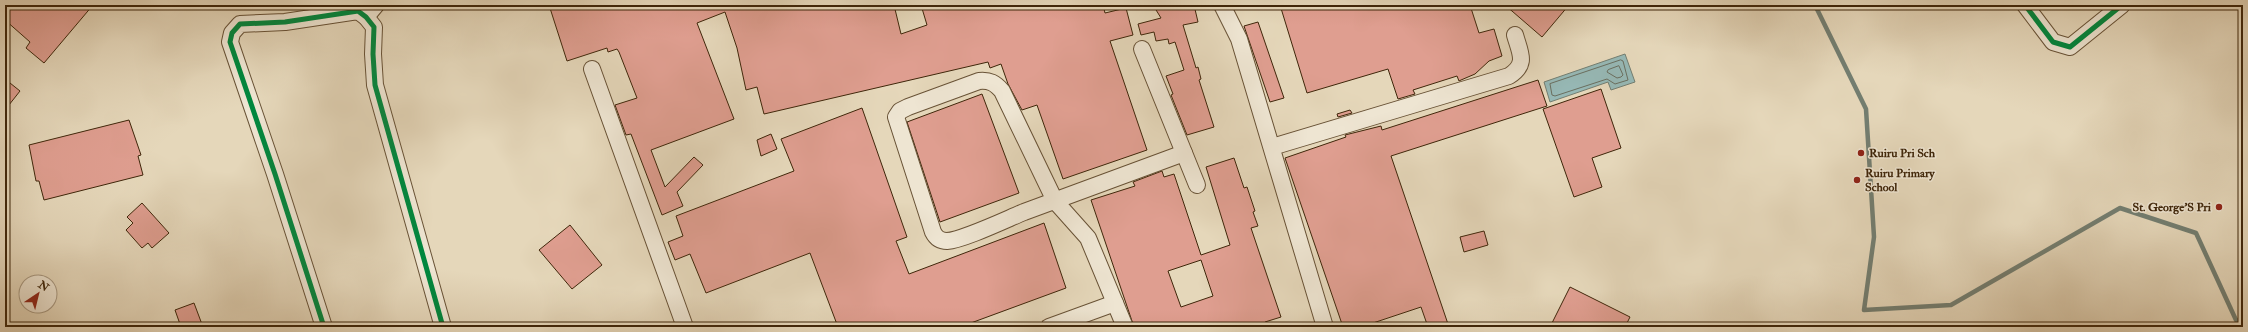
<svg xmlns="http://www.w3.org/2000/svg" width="2248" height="332" font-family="'IM FELL Double Pica',serif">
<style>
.water{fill:#96b8b5;stroke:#737e71}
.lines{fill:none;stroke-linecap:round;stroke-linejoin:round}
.shore{stroke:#6a6f60;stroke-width:1}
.stream{stroke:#737e71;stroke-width:4.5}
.building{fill:#df9e90;stroke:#3f260a;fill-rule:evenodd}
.minor-casing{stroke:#685236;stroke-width:18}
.minor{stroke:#eee5d2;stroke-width:16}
.cycleway-casing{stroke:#eee5d2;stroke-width:8}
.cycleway{stroke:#00873e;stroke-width:5}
.poi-dot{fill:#8f2418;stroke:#eee5d2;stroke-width:1.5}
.labels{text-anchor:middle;stroke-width:3;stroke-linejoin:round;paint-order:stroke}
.poi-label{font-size:12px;font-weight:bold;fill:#3f260a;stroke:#eee5d2;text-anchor:start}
</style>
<rect width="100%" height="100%" fill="#e5d7ba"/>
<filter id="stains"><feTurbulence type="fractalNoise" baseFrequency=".005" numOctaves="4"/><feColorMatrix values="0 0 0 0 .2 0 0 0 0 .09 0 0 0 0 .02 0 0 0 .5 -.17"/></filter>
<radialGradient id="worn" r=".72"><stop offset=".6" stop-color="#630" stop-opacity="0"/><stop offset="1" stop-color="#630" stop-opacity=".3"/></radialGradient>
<polygon class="water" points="1625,54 1635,82 1611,90 1608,82 1550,102 1544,82"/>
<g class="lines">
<g class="shore">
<polygon points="1621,60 1623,61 1628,80 1615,84 1607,79 1555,96 1552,95 1550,84"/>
<polygon points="1619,66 1623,75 1621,77 1617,78 1607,72 1608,70"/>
</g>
<polyline class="stream" points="1815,5 1866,109 1874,237 1864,310 1951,305 2120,208 2196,233 2236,320 2243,322"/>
</g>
<g class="building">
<polygon points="5,5 93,5 44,63 26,48 30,42 5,20"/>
<polygon points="549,5 894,5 901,34 927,25 921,5 1103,5 1105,13 1126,8 1133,35 1110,41 1147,150 1063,179 1037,105 1022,110 1008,84 1001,64 990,68 988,62 764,114 757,87 746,90 737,48 725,12 697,23 734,119 651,150 665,187 694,157 703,165 677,192 683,206 662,215 631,134 626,135 615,105 637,98 619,52 617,49 608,52 607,48 567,61"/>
<polygon points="1153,5 1194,5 1198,22 1183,25 1196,68 1198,67 1201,79 1199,80 1214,127 1187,135 1171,95 1173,94 1166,76 1184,70 1175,42 1169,44 1168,39 1156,41 1154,32 1141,35 1138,24 1161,18"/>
<polygon points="1280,5 1470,5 1479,33 1494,29 1502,56 1489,61 1475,74 1461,80 1459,81 1457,76 1413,90 1415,94 1398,99 1388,69 1307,93"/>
<polygon points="1505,5 1569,5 1542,37"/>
<polygon points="1258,22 1284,98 1270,102 1244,26"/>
<polygon points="5,79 20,91 5,110"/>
<polygon points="1538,80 1547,106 1391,156 1449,327 1428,327 1421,307 1361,327 1343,327 1285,158 1346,137 1345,135 1381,126 1382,130"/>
<polygon points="1601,89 1621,148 1592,158 1602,187 1574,197 1543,109"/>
<polygon points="982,94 1019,193 940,222 907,122"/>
<polygon points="862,108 907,237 896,241 909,274 1044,223 1066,288 960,327 838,327 810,253 706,293 690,254 675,260 668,242 683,236 676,216 794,171 781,139"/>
<polygon points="1350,110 1352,113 1338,117 1337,114"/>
<polygon points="129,120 141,155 138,156 143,175 44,200 39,181 36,181 29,145"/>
<polygon points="771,134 777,149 761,156 757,140"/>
<path d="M1234 158 1244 188 1247 187 1255 211 1253 212 1258 226 1251 228 1281 317 1265 322 1267 327H1134L1091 200 1135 186 1133 182 1162 171 1164 177 1174 174 1201 255 1230 245 1206 167ZM1201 260 1213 296 1181 307 1168 271Z"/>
<polygon points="142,203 169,233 152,248 148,243 142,248 126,230 133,223 127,217"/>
<polygon points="570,225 602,265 572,289 539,250"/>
<polygon points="1484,231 1488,245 1464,252 1460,237"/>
<polygon points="1570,287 1630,317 1625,327 1550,327"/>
<polygon points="194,303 203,327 181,327 175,310"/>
</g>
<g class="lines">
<defs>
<g id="minor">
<polyline points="1222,5 1239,39 1325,327"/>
<polyline points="2025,5 2053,42 2070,47 2122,5"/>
<polyline points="366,17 376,5"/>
<polyline points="1142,49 1197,185"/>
<polyline points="592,69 685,327"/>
<path d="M1272 147 1509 76C1528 64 1520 53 1515 35"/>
<polyline points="324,327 275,174 230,42 232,33 240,24 285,22 358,11 366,17 374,27 373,54 375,85 443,327"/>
<polyline points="1049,327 1115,303"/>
<path d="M1125 327 1088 238 1055 201 1002 91C995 83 990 80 979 81L908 107 900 111 896 117 933 232C936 238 940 241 947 241 963 240 1007 219 1024 212 1077 192 1131 173 1184 153"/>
</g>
</defs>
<use href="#minor" class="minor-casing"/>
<use href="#minor" class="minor"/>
<defs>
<g id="cycleway">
<polyline points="2025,5 2053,42 2070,47 2122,5"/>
<polyline points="324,327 275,174 230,42 232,33 240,24 285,22 358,11 366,17 374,27 373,54 375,85 443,327"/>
</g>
</defs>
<use href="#cycleway" class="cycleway-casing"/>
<use href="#cycleway" class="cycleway"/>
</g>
<g class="poi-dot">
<circle cx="1861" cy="153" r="4"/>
<circle cx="1857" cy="180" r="4"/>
<circle cx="2219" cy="207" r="4"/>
</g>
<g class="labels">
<g class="poi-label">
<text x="1869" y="157">Ruiru Pri Sch</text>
<text x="1865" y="177">Ruiru Primary<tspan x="1865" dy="14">School</tspan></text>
<text x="2211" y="211" text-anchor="end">St. George'S Pri</text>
</g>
</g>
<rect width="2248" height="332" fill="none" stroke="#e5d7ba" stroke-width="20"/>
<rect x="6" y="6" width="2236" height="320" fill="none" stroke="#3f260a" stroke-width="2"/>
<rect x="10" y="10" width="2228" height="312" fill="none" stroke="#3f260a"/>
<g transform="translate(38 294) rotate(35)"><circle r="19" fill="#eee5d2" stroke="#a89982"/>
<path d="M0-3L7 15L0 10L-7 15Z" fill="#8f2418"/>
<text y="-6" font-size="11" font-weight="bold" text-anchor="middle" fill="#3f260a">N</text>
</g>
<rect width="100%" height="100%" filter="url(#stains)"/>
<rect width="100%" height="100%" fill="url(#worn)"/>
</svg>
